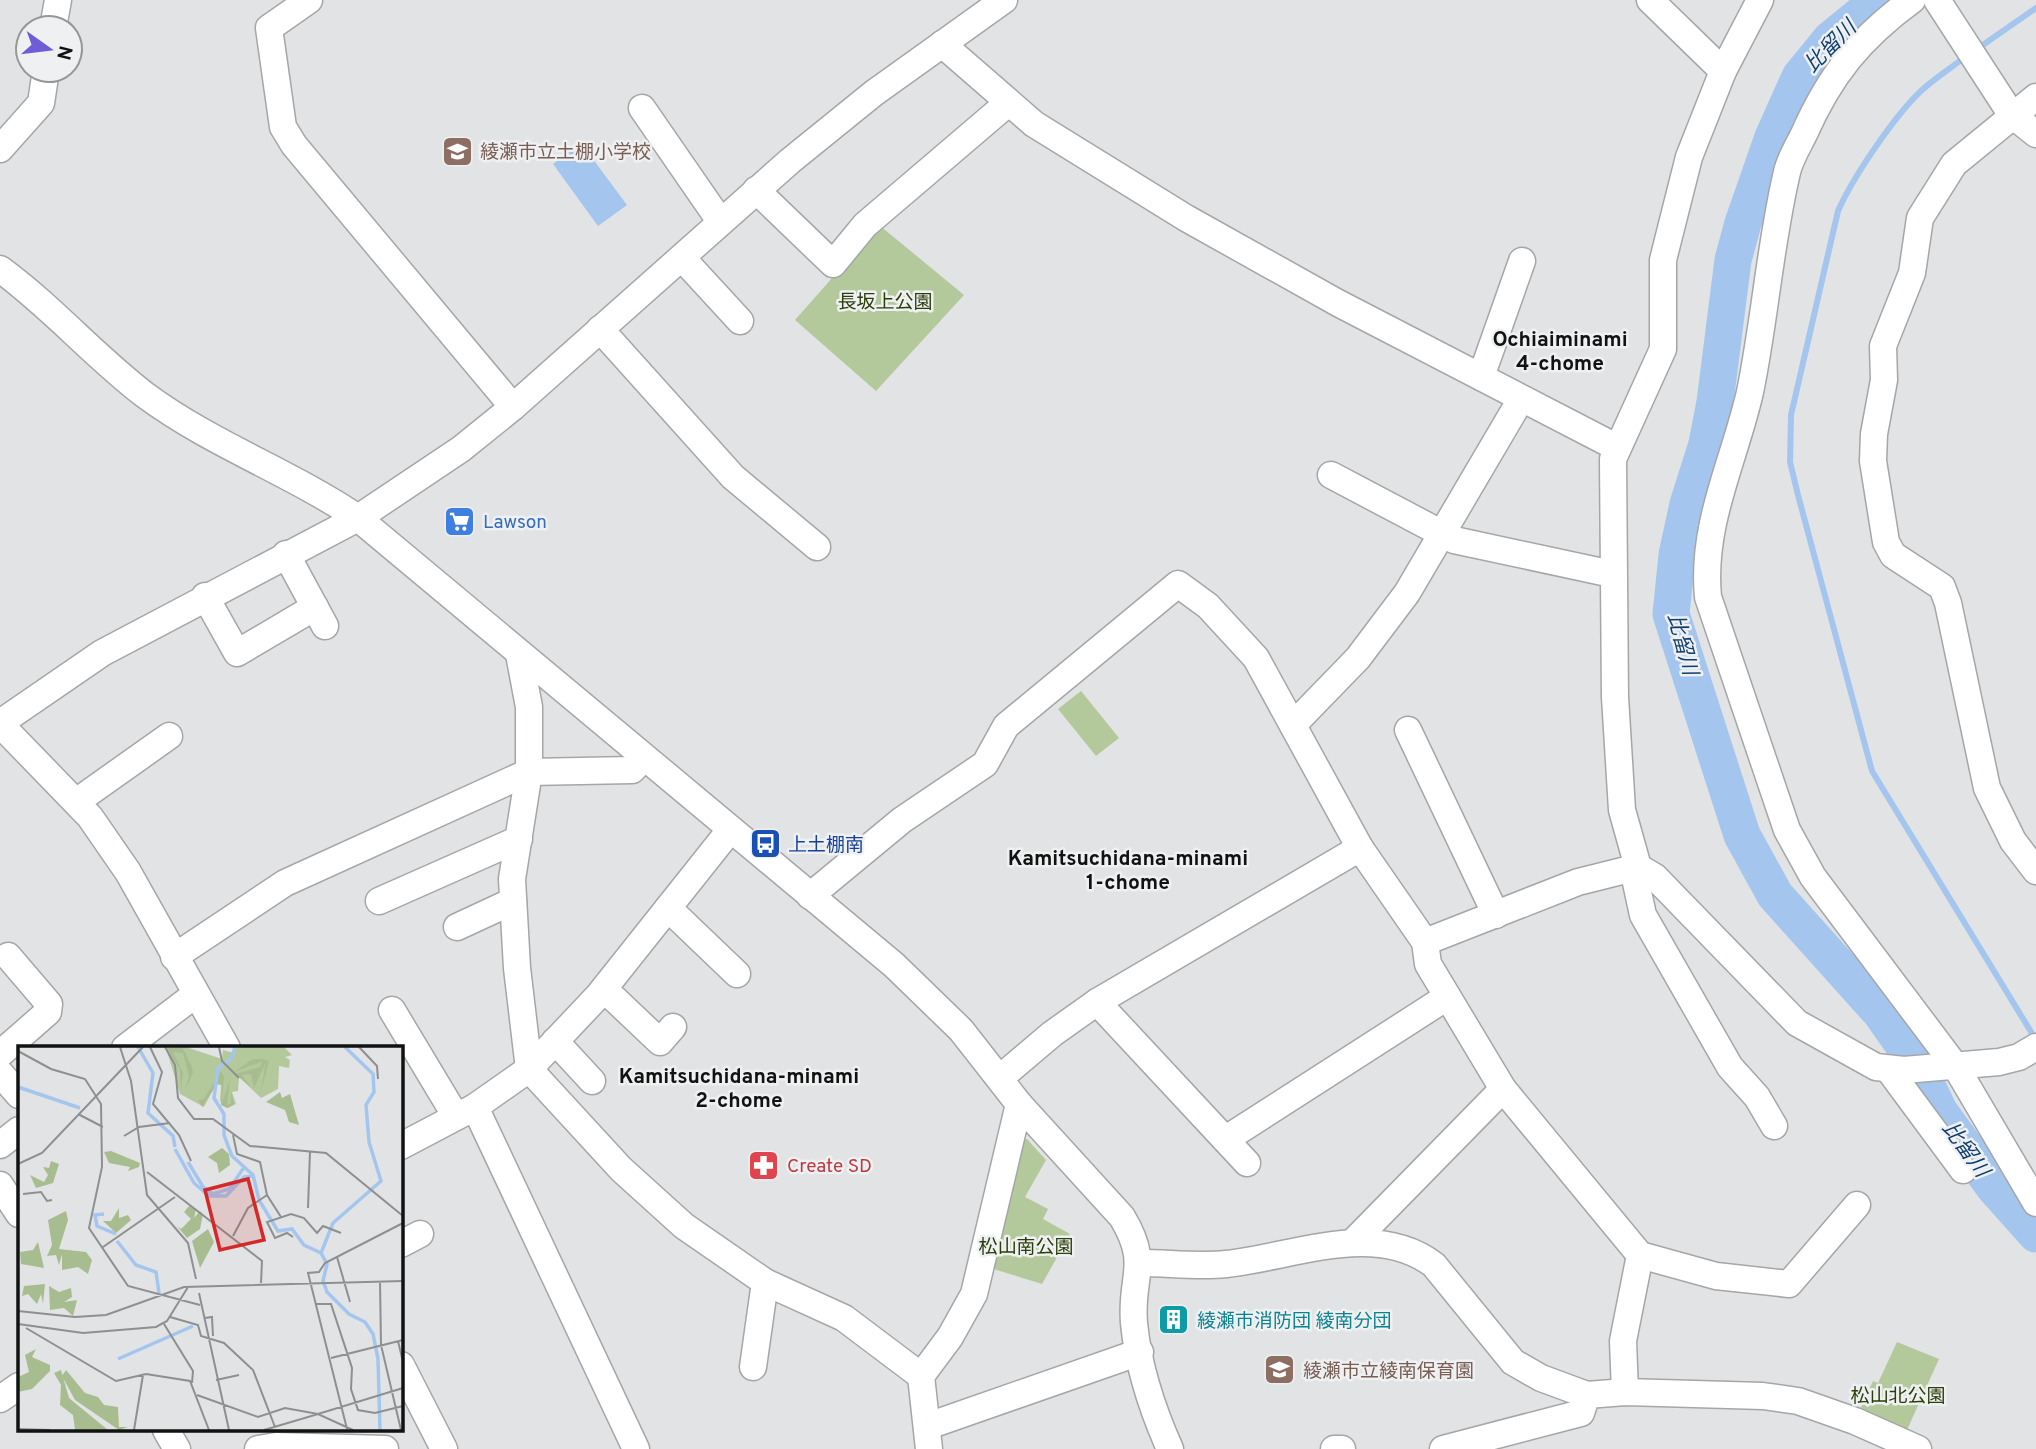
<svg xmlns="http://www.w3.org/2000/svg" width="2036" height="1449" font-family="Overpass,'Noto Sans JP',sans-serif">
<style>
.green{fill:#b4c99b}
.water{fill:#a4c6ee}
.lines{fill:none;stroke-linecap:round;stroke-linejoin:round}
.stream{stroke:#a4c6ee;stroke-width:6}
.river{stroke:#a4c6ee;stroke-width:37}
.minor-casing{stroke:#a5a6a8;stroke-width:29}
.minor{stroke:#fff;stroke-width:26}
.labels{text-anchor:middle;stroke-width:5;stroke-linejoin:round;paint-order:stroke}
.education-label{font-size:19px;fill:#785e54;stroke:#eff0f2;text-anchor:start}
.park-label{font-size:19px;fill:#2b3e09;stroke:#eff0f2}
.shop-label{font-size:19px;fill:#366cbe;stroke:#eff0f2;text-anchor:start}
.transit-label{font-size:19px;fill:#164399;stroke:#eff0f2;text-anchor:start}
.health-label{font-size:19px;fill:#be3a42;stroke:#eff0f2;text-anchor:start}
.culture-label{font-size:19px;fill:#0d838f;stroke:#eff0f2;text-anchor:start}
.water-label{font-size:21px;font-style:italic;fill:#103e70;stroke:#eff0f2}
.neighbourhood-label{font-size:21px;font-weight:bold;fill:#111212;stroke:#eff0f2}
.inset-river{fill:none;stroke:#a4c6ee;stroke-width:3.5}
.inset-road{fill:none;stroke:#8e8f90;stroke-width:2}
.view{fill:#d62828;fill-opacity:0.15;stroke:#d62828;stroke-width:3.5}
.inset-edge{fill:none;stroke:#111212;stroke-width:3.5}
</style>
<rect width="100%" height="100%" fill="#e2e3e4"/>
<g class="green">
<polygon points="879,225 964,295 876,391 795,320"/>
<polygon points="1081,691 1119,738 1096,756 1058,709"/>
<polygon points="1027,1139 1046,1160 1025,1197 1048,1209 1043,1219 1070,1234 1042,1284 987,1267 1015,1141"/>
<polygon points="1897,1342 1939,1359 1907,1430 1860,1410 1873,1381 1878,1383"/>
</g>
<polygon class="water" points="581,143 627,205 598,226 553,164"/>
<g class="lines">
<g class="stream">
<polyline points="1977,49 2036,8"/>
<path d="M1965 57C1951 68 1935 78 1922 90 1895 115 1853 177 1838 211L1791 415 1790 462 1798 495 1872 771 2036 1040"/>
</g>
<polyline class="river" points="1879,0 1831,39 1800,77 1773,137 1743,223 1733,260 1715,402 1707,444 1688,504 1677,555 1671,614 1742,835 1775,895 1881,1013 1918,1066 1939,1111 1994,1187 2036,1234"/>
<defs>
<g id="minor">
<polyline points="309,0 269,28 283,127 294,145 513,407"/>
<polyline points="1650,0 1723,71"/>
<path d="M1912 0C1860 38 1830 75 1804 134 1798 146 1790 159 1787 172 1770 244 1765 319 1750 392 1734 462 1701 524 1708 597L1787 830 1813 877 1956 1067 2036 1203"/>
<polyline points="1937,0 2011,114 2036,134"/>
<polyline points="53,28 58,0"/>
<polyline points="942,44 1034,124 1186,218 1338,303 1616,447"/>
<polyline points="2036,97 1954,164 1920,218 1912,273 1883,346 1884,380 1874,434 1873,461 1886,542 1893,555 1942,587 1948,603 1987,788 2013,841 2036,871"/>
<polyline points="642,108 720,221"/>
<polyline points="0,149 41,103 46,70"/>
<polyline points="756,190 833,264 865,225 1008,103"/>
<polyline points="682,258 740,321"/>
<path d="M0 269C52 307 94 356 145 395 211 444 290 472 358 518L894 965 961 1030 1019 1104 1122 1217C1151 1265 1130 1276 1134 1323 1138 1365 1153 1411 1170 1449"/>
<polyline points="600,329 733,477 817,547"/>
<polyline points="1481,377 1522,261"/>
<polyline points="1331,475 1454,540 1612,574"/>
<polyline points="286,554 325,626"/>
<polyline points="205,596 237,653 315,607"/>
<polyline points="519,654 529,707 529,772 512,879 517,968 529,1069 621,1169 684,1226 765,1282 844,1318 921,1376"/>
<polyline points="0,723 102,653 358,518 461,449 513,407 790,161 874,93 1004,0"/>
<polyline points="0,724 90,817 128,872 227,1048"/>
<polyline points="1293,725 1358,658 1407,593 1521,399"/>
<polyline points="1408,730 1496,915"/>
<polyline points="76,802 169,736"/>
<polyline points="1638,867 1622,810 1615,697 1613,459 1663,349 1663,260 1689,157 1723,71 1760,0"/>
<polyline points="1633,869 1643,915 1730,1067 1757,1097 1774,1126"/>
<polyline points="810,896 902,820 985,764 1006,726 1178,584 1208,606 1256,658 1360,848 1425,942 1428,964 1503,1089 1640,1255 1716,1276 1789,1284 1857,1205"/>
<polyline points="379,901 519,839"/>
<polyline points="668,908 737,974"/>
<polyline points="457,927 513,901"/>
<polyline points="1425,942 1578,882 1638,867 1655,877 1797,1023 1876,1067 1904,1070 1999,1062 2019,1057 2036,1047"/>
<polyline points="174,957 285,883 529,772 632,770 644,758"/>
<polyline points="604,989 660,1042 673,1027"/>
<polyline points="1097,1002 1247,1163"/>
<polyline points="392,1010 455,1115"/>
<polyline points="555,1041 592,1081"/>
<polyline points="125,1048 196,994"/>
<polyline points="0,1054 48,1012 49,1004 8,956"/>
<polyline points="1889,1070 1963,1170"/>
<polyline points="0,1073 19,1095"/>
<polyline points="1000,1078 1052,1034 1097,1002 1360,848"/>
<polyline points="475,1107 636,1449"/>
<polyline points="1226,1139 1447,997"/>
<polyline points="0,1145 19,1130"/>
<polyline points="401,1146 475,1107 529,1069 598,996 730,830"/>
<polyline points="0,1185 19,1214"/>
<polyline points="1352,1243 1503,1089"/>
<polyline points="401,1244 420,1234"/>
<path d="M1140 1263C1168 1263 1198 1267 1226 1264 1293 1257 1375 1220 1434 1265L1513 1362 1541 1378 1587 1395"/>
<polyline points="401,1365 444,1449"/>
<polyline points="753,1367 765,1282"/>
<polyline points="1625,1392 1623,1341 1640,1255"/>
<polyline points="0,1399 19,1386"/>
<polyline points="928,1426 1140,1352"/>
<polyline points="166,1430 177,1449"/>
<polyline points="258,1449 276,1446 385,1449"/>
<polyline points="929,1449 921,1376 950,1337 974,1294 1019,1104"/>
<polyline points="1334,1449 1342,1449"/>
<polyline points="1443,1449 1581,1413 1587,1395 1625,1392 1763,1396 1798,1401 1855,1421 1918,1449"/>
</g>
</defs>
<use href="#minor" class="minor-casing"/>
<use href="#minor" class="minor"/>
</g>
<defs>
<symbol id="school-square" viewBox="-11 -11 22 22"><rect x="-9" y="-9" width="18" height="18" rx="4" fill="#8d6e63" stroke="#eff0f2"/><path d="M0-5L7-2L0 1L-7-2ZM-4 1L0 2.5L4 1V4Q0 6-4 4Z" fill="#fff"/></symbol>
<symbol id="supermarket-square" viewBox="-11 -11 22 22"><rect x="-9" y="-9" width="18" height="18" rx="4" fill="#3f7fe0" stroke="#eff0f2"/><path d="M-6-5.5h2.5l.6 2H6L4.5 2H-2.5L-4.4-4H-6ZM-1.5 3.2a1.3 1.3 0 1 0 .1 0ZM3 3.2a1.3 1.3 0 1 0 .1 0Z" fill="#fff"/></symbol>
<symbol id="bus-square" viewBox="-11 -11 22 22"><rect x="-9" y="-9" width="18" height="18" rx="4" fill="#1a4fb4" stroke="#eff0f2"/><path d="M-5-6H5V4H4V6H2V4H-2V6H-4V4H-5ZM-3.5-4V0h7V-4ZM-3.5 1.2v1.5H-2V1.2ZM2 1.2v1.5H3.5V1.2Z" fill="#fff"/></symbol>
<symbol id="pharmacy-square" viewBox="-11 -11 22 22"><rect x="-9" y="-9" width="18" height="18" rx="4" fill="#e0444e" stroke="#eff0f2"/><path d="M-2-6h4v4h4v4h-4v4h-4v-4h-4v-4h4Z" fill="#fff"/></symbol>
<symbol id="building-square" viewBox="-11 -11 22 22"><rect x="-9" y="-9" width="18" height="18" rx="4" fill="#0f9aa8" stroke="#eff0f2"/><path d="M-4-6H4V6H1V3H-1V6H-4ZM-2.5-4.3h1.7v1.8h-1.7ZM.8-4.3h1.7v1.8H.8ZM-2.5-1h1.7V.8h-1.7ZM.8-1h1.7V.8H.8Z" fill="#fff"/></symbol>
</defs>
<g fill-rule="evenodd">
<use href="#school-square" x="440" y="134" width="35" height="35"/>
<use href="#supermarket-square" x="442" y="504" width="35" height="35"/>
<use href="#bus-square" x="748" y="826" width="35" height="35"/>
<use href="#pharmacy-square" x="746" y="1148" width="35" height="35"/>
<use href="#building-square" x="1156" y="1302" width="35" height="35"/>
<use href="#school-square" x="1262" y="1352" width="35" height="35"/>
</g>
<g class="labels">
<g class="education-label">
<text x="480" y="158">綾瀬市立土棚小学校</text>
<text x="1303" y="1377">綾瀬市立綾南保育園</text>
</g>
<g class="park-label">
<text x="885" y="308">長坂上公園</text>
<text x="1026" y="1253">松山南公園</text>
<text x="1898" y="1402">松山北公園</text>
</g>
<g class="shop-label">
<text x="483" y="528">Lawson</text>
</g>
<g class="transit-label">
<text x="788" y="851">上土棚南</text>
</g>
<g class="health-label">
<text x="787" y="1172">Create SD</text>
</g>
<g class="culture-label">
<text x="1197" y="1327">綾瀬市消防団 綾南分団</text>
</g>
<g class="water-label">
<text transform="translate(1830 46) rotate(-45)" y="7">比留川</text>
<text transform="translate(1683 644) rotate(75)" y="7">比留川</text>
<text transform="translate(1966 1149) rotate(54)" y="7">比留川</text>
</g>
<g class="neighbourhood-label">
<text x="1560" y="346">Ochiaiminami<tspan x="1560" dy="24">4-chome</tspan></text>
<text x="1128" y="865">Kamitsuchidana-minami<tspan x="1128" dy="24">1-chome</tspan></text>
<text x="739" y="1083">Kamitsuchidana-minami<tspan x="739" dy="24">2-chome</tspan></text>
</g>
</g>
<g transform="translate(18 1046)">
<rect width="385" height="385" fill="#e2e3e4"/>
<path d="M168 1 204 13 205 4 216 7 217 1H266L274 9 267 11 272 14 271 22 261 20 260 43 243 52 221 31 220 45 214 46 218 58 210 62 202 55 203 39 198 38 186 61 162 48 148 2Z" fill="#b4c99b"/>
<path d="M149 2H165L174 21 175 27 167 44 171 30 165 7 155 6 165 27 163 45 162 23ZM235 13H243L251 15 242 49 248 16 236 42 233 28 224 29 233 41 217 28 242 21 245 15 216 26ZM203 25 206 31 204 57 212 33 209 59 213 57V45L216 58 209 62 203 59 204 39 199 38 184 61 180 54 186 53ZM262 46 264 52 272 48 281 79 271 76 267 64 248 56ZM204 102 211 108 212 119 201 127 199 117 190 111ZM93 105 122 117 121 121 110 125 112 121 91 117 86 106ZM33 115 41 118 35 137 18 142 12 129 26 136 30 129 25 121 31 122ZM171 160 178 163 176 172 182 165 185 168 182 183 169 192 159 180 163 183 173 173 166 166ZM101 162V172L110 169 113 174 98 187 85 175H93ZM48 165 50 174 41 203 68 206 74 214 70 228 60 221 44 224V208L41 219 38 209 29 210 34 199 30 174ZM190 183 196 196 182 222 174 195ZM20 196 26 222 3 218 2 206 15 204ZM27 238 25 258 23 248 19 258 10 248 4 250 6 240ZM31 240 41 246 53 242 54 251 46 256 59 254 55 270 46 262 32 264ZM18 303 14 311 32 319V325L14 343 0 346V331L11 326 7 309ZM43 324 51 352 90 384H57L55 369 42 359 43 339 36 327ZM48 324 67 347 80 351 86 359 100 361 101 381H110L101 384 57 354 44 330Z" fill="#a8bd8f"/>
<path class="inset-river" d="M120 1 135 27 130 67 155 90 157 101M217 1 213 13 200 22 196 52 206 68V89L214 110 235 129 241 154 260 185 274 183 286 199 303 207 309 218 305 235 309 246 331 268 347 276 355 288 360 313 362 384M0 41 62 62M157 103 176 137 191 150H208L226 131 235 130M170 116 185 141 195 148 211 143 227 120M86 168 77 169 79 180 98 188M99 195 118 219 138 226 141 247M303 207 315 177 363 135 351 96 348 59 356 46 355 28 327 1M100 313 175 280"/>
<path class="inset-road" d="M102 1 113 35 129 149 170 197 178 233M132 1 144 26 135 58 161 89 173 115M147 1 157 19 160 52 176 73H195L232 100 308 107 385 170M201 1 204 15 221 32M341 1 359 20 360 33M0 5 33 23 67 33 83 58 84 121 71 182 110 240 182 259M60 68 85 81M215 89 219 108 242 116 249 149 263 171M106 90 121 81 152 77M0 118 24 107 125 1M129 126 244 215 243 237M5 148 23 146 29 155 34 154M290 162 292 105M215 190 230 162 249 149M275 191 269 187 257 192 249 176 273 168 286 172 299 187 305 180 323 187M85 201 157 151M319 211 332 256M362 235 363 299 383 384M181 247 211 384M298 258H313L334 322 333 343 340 364 357 367 385 360M0 265 57 271 88 269 166 241 385 235M152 271 180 279 183 290 206 297 235 324 257 381M187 272 194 271 195 290M0 278 65 287 138 281 149 275 170 241M146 278 175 325 174 337M8 282 98 335 128 328 172 335 191 384M380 295 385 316M313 312 385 294M198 334 221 329M179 349 240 371 267 362 300 368 385 342M0 383 32 384M329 383 290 227 301 226 307 217 385 177M116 384 125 329M246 384 300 368 335 384"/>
<path class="view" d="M230 133 246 194 202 204 187 144Z"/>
<rect width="385" height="385" class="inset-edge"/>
</g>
<g transform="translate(49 49) rotate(104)"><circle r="33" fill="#eff0f2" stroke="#969798" stroke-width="2"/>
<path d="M0-5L12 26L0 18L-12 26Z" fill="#6e5dd7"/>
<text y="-10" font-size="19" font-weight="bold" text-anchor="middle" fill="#111212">N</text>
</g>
</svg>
